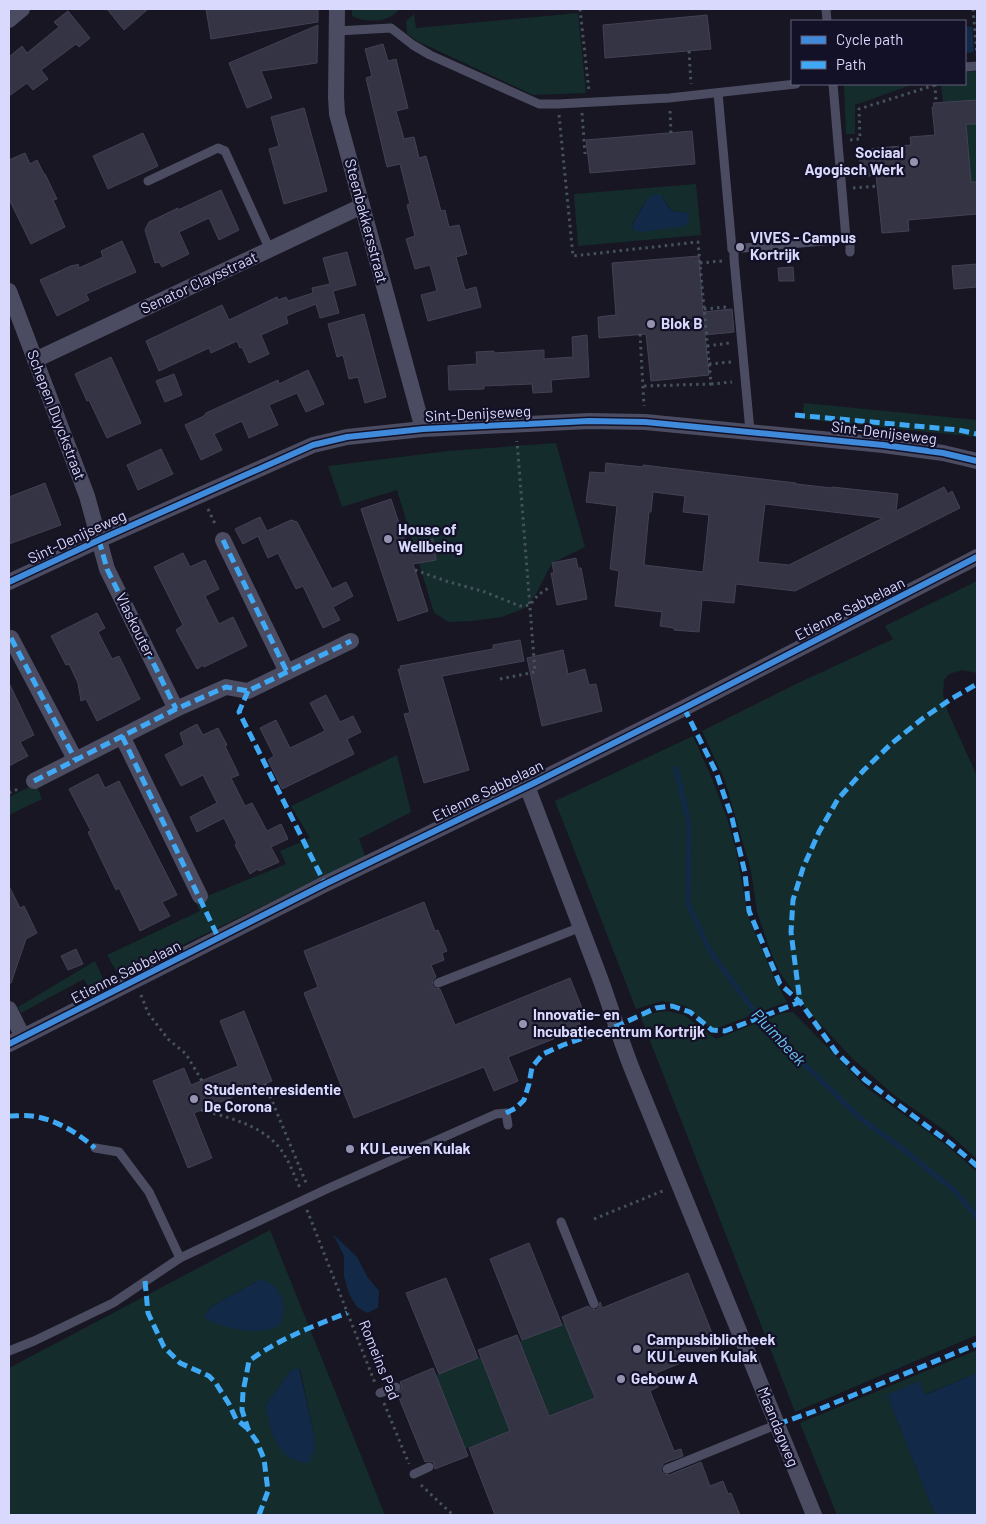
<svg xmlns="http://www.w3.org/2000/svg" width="986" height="1524" font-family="Barlow,sans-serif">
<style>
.green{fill:#142c2c;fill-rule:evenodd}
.water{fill:#122a47}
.pier{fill:#171622}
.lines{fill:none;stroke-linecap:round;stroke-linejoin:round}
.stream{stroke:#122a47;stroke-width:5}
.building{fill:#353444;stroke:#434155;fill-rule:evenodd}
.path{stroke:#45525e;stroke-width:3;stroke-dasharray:2.5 4;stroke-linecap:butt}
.service{stroke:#4b4c62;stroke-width:9}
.minor{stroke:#4b4c62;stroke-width:16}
.quiet{stroke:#3fa9f5;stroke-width:5;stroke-dasharray:10 5;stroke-linecap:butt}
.cycleway-casing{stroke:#131127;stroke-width:9}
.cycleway{stroke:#408adc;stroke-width:6}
.poi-dot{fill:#9594b0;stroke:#131127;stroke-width:2}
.labels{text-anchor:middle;stroke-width:4.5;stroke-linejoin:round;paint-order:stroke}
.poi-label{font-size:15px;font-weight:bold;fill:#d9d8fd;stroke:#131127;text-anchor:start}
.street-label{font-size:15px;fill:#d9d8fd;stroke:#131127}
.water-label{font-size:16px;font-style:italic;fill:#6cc5f8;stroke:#131127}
</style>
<rect width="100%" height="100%" fill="#171622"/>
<g class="green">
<path d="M352 9H399C391 23 365 23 352 16Z"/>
<polygon points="578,13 586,93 533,95 417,41 407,34 406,21 414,14 416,28"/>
<polygon points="977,71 977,100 943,102 941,84 965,84 965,72"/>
<polygon points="844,84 914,84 855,105 855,134 846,134"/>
<polygon points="966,124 977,124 977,182 971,182"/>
<path d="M696 184 701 235 578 246 574 194ZM662 195C669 210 672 213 688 212L634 230 632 224 647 199Z"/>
<polygon points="804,403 977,420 977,437 802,419"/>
<polygon points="556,443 585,547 552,563 536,594 525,608 502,617 472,621 449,622 434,613 397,490 342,507 328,466 448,451"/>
<polygon points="977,581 977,673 962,670 949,674 944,680 943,694 948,712 977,776 977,1159 947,1132 895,1096 853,1059 807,1010 780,973 771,953 757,912 751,871 725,781 702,731 794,685 893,639 885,626"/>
<polygon points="693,736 713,781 727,818 736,850 748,916 775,980 787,1002 712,1030 686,1006 662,1001 636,1009 555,801"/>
<polygon points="397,755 411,812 359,839 365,856 119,976 107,955 200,911 195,901 286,864 280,851 310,838 291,806"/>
<polygon points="36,784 42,799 9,815 9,797"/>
<polygon points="95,961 104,981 89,988 84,979 21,1013 18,1007"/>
<polygon points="667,1011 684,1015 716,1039 783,1013 793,1012 867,1088 949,1147 977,1172 977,1335 795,1412 640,1015"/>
<path d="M270 1230 385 1515H9V1368ZM261 1279 204 1317 212 1306ZM300 1369 314 1435 266 1405 290 1371Z"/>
<polygon points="565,1323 594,1398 549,1415 520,1341"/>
<polygon points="977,1350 977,1373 924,1395 887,1395 935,1515 837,1515 800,1423"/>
<polygon points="481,1357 510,1431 465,1449 436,1375"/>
</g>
<g class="water">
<polygon points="977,26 977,52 965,53 965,27"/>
<path d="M655 194 662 195C669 211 672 213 689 212V219L685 226 641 232 634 230 632 225 647 199Z"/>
<polygon points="333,1234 357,1257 368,1278 379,1291 378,1308 367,1313 357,1307 349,1294 344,1276 344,1256"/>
<path d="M261 1279 275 1286 282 1298 284 1313 279 1326C275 1327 271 1330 267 1330 250 1334 218 1327 204 1317L212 1306Z"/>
<path d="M299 1368 314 1435 315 1449 309 1463C278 1462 269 1432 266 1405L290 1371Z"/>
<polygon points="977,1373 977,1515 935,1515 887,1395 919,1381 925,1395"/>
</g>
<polygon class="pier" points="972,26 977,26 977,52 974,52"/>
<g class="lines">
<polyline class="stream" points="676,768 689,824 688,904 710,951 765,1026 860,1118 904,1150 955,1191 977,1217"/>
</g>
<g class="building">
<polygon points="107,9 148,9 124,30"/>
<polygon points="206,9 318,9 318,22 211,39"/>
<polygon points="68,11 90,38 79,47 76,44 41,70 48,79 33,90 27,83 9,96 9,57 22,46 27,53 59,27 54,22"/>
<polygon points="707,15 711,49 605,58 603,25"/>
<polygon points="318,25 317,63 261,71 272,98 247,108 229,63"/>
<polygon points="383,44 388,61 396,59 408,108 396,111 404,139 414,137 419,158 426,156 441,211 445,210 449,227 459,225 467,254 456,257 465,290 476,287 481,307 428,321 421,295 437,291 430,265 415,269 406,239 415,236 407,205 410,204 400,164 387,167 366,78 372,76 365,49"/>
<polygon points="977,100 977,124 966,124 971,182 977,182 977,214 908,220 909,231 882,233 876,175 861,177 858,150 911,145 910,137 935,135 932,107 934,107 933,103"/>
<polygon points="304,108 327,191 284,204 269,149 279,146 271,117"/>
<polygon points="692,131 695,164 590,173 586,140"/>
<polygon points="143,133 158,166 108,189 93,156"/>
<polygon points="25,153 30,164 37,160 44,174 45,174 57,199 53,200 65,227 31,244 9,199 9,160"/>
<polygon points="221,190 239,230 219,240 209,218 179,232 189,254 162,267 159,262 155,263 145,230 149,222 178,208 178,210"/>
<polygon points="122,241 136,272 86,294 89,300 57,316 40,280 73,265 73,266 78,264 79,268 103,257 101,251"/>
<polygon points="347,252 356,285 333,291 339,313 320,318 316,304 286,316 288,323 261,335 269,354 249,363 242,347 240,348 237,341 211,353 209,348 159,371 146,341 222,305 229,320 277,297 278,300 286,297 288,301 313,293 312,288 330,284 323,258"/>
<polygon points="699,256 703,312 732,309 734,332 705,335 709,375 651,381 646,334 599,338 598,317 616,315 612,263"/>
<polygon points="977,264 977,287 954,289 952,266"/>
<polygon points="793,267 794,281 779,281 778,268"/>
<polygon points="364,314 386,397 365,403 358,377 349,379 343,355 337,357 328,324"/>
<polygon points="587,335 589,377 551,380 552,392 533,393 532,384 484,386 484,389 449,390 448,366 477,364 476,352 494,351 494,353 544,350 544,359 573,357 572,337"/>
<polygon points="111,357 141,423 107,438 89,400 87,401 75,374"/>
<polygon points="308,370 324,404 306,412 297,393 269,405 278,425 249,438 242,421 214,434 222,450 201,460 185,425 204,416 206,413 278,380 279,384"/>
<polygon points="174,374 182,395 165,402 156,381"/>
<polygon points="161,449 173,474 138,490 127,465"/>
<path d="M606 463 643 467V465L796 483V484L832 488V487L898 494 896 511 944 487 948 494 952 491 960 508 795 591 736 584 734 603 702 600 699 632 674 630V628L660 626 662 612 615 606 619 571 610 569 617 506 586 502 590 472 605 473ZM653 492 685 496 683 512 709 515 703 572 644 565 649 512H651ZM765 504 883 518 789 565 758 562Z"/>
<polygon points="45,483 61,525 9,544 9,497"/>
<polygon points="391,499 406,544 433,539 436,560 413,564 428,611 398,621 361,509"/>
<polygon points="260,517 267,531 291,520 297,522 332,589 346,582 353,596 333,607 340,620 323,628 303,586 296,589 278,553 268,558 258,536 243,544 235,529"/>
<polygon points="183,553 190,567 205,560 219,589 205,596 219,624 233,617 247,646 204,667 203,665 197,669 176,630 183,625 154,567"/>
<polygon points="576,558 578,568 581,568 587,599 557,605 551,573 554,573 552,563"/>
<polygon points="97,613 105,628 98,632 112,659 119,656 140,699 97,721 86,699 81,701 78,683 69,664 66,665 51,636"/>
<polygon points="520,640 524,661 442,676 469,770 424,783 404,714 410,713 398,669 401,669 400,666 493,649 493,645"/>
<polygon points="563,650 568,674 585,669 589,685 596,684 602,711 542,726 527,658"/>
<polygon points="9,683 34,735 20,742 28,756 9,766"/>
<polygon points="326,695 340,722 353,716 361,732 347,739 354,754 282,789 268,760 274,756 260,728 276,720 290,748 311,738 325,731 310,703"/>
<polygon points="197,724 203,735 218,728 227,745 225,746 239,775 231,778 245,806 252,803 267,831 281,824 288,839 271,847 279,862 259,871 258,869 250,874 235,845 237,844 224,818 197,832 190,817 217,803 203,775 181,786 165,755 184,745 180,733"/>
<polygon points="98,774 105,788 119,781 177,895 162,902 170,916 140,931 119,888 116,890 88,832 91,831 69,789"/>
<polygon points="9,886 20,908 24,906 37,933 26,939 11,983 9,983"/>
<polygon points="424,902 435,931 438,930 447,951 442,953 444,960 431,965 436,977 433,980 432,985 435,988 440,989 455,1025 570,978 586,1018 579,1020 581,1028 508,1057 518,1081 494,1091 484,1067 354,1118 304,993 318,987 304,951"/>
<polygon points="76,949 83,964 68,970 61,956"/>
<polygon points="244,1011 272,1081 194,1113 212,1158 188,1168 153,1081 184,1068 191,1085 238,1066 220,1021"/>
<polygon points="529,1243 562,1325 522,1340 490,1259"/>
<polygon points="688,1273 718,1348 656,1373 661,1384 658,1386 658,1387 650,1391 674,1451 681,1449 683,1456 664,1463 661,1468 661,1471 664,1474 669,1475 701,1462 710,1486 723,1481 728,1494 731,1493 740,1515 495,1515 469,1448 510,1431 478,1350 517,1335 549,1416 595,1398 562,1317 588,1306 591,1309 596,1310 599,1307 600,1302 602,1308"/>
<polygon points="446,1278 478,1358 439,1374 406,1293"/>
<polygon points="433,1368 468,1456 435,1469 433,1462 429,1461 425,1462 397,1393 402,1388 400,1382"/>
</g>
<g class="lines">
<g class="path">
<polyline points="580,9 589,91"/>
<polyline points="973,9 977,55"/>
<polyline points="689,51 691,84"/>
<polyline points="935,84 936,103"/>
<polyline points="670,111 671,133"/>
<polyline points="582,113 585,154"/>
<polyline points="559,115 573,256 698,242 711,384 643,386"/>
<polyline points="850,140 860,139 859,109 935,85"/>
<polyline points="853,188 877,186"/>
<polyline points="700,263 722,261"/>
<polyline points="704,309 726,307"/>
<polyline points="640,334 644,406"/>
<polyline points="707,346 729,343"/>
<polyline points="709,364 731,362"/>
<polyline points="711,384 732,382"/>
<polyline points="208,509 216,526"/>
<polyline points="415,570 446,581 485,592 520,606 530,605 538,595 550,587"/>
<polyline points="500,679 535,672 517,441"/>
<polyline points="9,793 20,788"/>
<polyline points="141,995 148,1013 168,1039 186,1054 202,1081"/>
<polyline points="265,1084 307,1185"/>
<path d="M201 1110C231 1118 269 1127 285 1156 291 1166 295 1177 300 1188"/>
<polyline points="307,1210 375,1383"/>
<polyline points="594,1219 665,1190"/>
<polyline points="384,1403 409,1464"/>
<polyline points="421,1485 453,1515"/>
</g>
<g class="service">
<polyline points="826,9 827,21"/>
<polyline points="337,31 391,28 413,45 430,55 539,104 558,104 669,98 796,84"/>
<polyline points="965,67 977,66"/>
<polyline points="833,84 846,239 850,240 850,252"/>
<polyline points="718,93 732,249 734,251 734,259 750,431"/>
<polyline points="148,181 218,148 225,151 270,250"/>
<polyline points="732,249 846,239"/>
<polyline points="438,983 581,927"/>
<polyline points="95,1148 119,1152 149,1192 180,1258"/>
<polyline points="561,1222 594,1304"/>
<polyline points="9,1351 34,1341 113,1303 180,1258 329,1188 496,1114 506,1113 508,1125"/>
<polyline points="380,1393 396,1387"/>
<polyline points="667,1469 778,1424"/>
<polyline points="414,1474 429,1467"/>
</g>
<g class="minor">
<polyline points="337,9 336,97 337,114 423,429"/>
<polyline points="9,20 22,9"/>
<polyline points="9,291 87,496 107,569 176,709"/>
<polyline points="35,360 362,206"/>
<polyline points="223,540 287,672"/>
<polyline points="9,582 99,540 313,445 347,437 423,429 589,421 645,422 883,445 943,453 977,461"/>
<polyline points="11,638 75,759"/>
<polyline points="122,736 200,896"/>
<polyline points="34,781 176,709 226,687 248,691 351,641"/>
<path d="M527 786C550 847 574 908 597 970 610 1004 620 1040 634 1074 693 1221 755 1367 814 1515"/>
<polyline points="9,1009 23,1037"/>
<polyline points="9,1044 325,884 532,784 684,708 977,557"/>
</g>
<g class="quiet">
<polyline points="795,415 959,430 977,434"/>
<polyline points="99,540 107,569 176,709"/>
<polyline points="223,540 287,672"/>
<polyline points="11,638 75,759"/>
<polyline points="248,691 239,712 325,884"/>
<polyline points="684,708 716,772 732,818 745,873 749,911 780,984 800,1002 836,1052 865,1080 951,1144 977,1166"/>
<polyline points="122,736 219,939"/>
<polyline points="34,781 176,709 226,687 248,691 351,641"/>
<polyline points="506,1113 516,1108 524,1100 529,1084 532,1067 543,1054 563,1045 617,1026 656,1008 672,1006 690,1012 712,1030 725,1031 800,1002 791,932 793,900 803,868 819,832 838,799 864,770 891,744 922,719 951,699 977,684"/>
<path d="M9 1116C16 1116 25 1115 32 1116 55 1119 78 1133 95 1148"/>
<polyline points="145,1281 148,1313 164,1347 180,1363 209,1376 215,1382 229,1404 236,1419 247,1428"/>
<polyline points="778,1424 815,1411 977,1344"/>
<path d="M259 1515 268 1491 264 1459 257 1442 248 1429 242 1410 243 1392 249 1361C279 1339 313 1326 347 1313"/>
</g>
<defs>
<g id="cycleway">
<polyline points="9,582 99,540 313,445 347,437 423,429 589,421 645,422 883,445 943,453 977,461"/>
<polyline points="9,1044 325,884 532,784 684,708 977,557"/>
</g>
</defs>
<use href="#cycleway" class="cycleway-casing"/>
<use href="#cycleway" class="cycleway"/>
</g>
<g class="poi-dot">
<circle cx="914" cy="162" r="5"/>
<circle cx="740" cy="247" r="5"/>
<circle cx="651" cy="324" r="5"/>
<circle cx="388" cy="539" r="5"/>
<circle cx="523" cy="1024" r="5"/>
<circle cx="194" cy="1099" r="5"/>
<circle cx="350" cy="1149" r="5"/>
<circle cx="637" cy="1349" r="5"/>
<circle cx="621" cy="1379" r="5"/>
</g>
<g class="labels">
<g class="poi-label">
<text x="904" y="158" text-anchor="end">Sociaal<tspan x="904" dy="17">Agogisch Werk</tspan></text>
<text x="750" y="243">VIVES - Campus<tspan x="750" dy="17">Kortrijk</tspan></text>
<text x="661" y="329">Blok B</text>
<text x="398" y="535">House of<tspan x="398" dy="17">Wellbeing</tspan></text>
<text x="533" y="1020">Innovatie- en<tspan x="533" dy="17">Incubatiecentrum Kortrijk</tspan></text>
<text x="204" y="1095">Studentenresidentie<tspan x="204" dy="17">De Corona</tspan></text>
<text x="360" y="1154">KU Leuven Kulak</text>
<text x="647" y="1345">Campusbibliotheek<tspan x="647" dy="17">KU Leuven Kulak</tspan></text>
<text x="631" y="1384">Gebouw A</text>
</g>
<g class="street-label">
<text transform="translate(366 221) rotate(75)" y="5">Steenbakkersstraat</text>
<text transform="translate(199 283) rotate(-25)" y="5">Senator Claysstraat</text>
<text transform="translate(478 414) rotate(-3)" y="5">Sint-Denijseweg</text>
<text transform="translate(56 415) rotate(69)" y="5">Schepen Duyckstraat</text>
<text transform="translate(884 433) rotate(7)" y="5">Sint-Denijseweg</text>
<text transform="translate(77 537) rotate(-25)" y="5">Sint-Denijseweg</text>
<text transform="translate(850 609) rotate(-27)" y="5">Etienne Sabbelaan</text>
<text transform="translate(135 625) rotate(64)" y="5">Vlaskouter</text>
<text transform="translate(488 791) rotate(-26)" y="5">Etienne Sabbelaan</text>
<text transform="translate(126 972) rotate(-27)" y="5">Etienne Sabbelaan</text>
<text transform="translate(379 1360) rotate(68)" y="5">Romeins Pad</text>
<text transform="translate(778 1427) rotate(68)" y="5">Maandagweg</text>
</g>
<g class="water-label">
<text transform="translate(779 1037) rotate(47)" y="6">Pluimbeek</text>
</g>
</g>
<rect width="986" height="1524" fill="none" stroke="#d9d8fd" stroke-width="20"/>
<rect x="791" y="20" width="175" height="65" fill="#131127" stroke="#62617d"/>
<rect x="801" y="36" width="25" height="8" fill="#408adc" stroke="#62617d"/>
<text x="836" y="45" font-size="15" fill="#d9d8fd">Cycle path</text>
<rect x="801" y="61" width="25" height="8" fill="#3fa9f5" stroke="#62617d"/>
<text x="836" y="70" font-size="15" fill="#d9d8fd">Path</text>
</svg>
